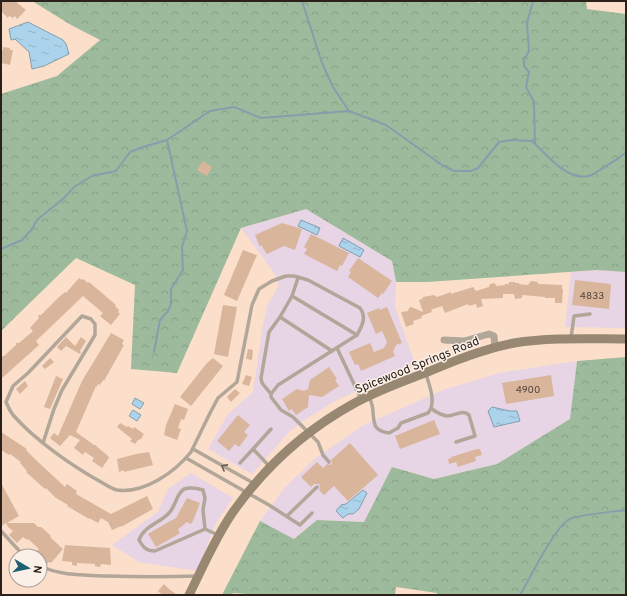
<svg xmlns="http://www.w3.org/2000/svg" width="627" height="596" font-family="Overpass,sans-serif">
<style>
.commercial{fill:#e7d4e5}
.forest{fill:url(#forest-crowns)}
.water{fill:url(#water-ripples);stroke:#859eac}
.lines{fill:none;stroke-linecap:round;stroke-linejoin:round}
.stream{stroke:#859eac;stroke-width:2}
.building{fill:#d9b59c}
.service{stroke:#b1a698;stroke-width:3.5}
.minor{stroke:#b1a698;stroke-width:7}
.secondary{stroke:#988872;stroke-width:9}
.oneway{stroke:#675d53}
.labels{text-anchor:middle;stroke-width:3;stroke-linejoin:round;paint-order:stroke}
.number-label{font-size:10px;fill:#56463a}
.street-label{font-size:12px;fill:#2b211a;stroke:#fbf0e8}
</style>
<defs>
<pattern id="forest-crowns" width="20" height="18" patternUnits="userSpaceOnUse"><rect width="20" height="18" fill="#9dbb9c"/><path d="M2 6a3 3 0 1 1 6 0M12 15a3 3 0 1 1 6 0" fill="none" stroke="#87a086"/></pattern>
<pattern id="water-ripples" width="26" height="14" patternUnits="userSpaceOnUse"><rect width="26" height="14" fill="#abd3eb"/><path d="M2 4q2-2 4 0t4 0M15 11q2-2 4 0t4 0" fill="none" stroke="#93b5c9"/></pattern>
</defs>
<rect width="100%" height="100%" fill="#fbdfcb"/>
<g class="commercial">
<polygon points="306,209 392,261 396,282 395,307 415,364 335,401 306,419 289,432 252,474 208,449 228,414 253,392 263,324 268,304 279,285 275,274 241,228"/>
<polygon points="597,270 626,272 626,328 565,327 571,272"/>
<polygon points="577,361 571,419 497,464 434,479 392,467 364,522 317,520 293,539 260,521 285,487 316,458 362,426 443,390 499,373"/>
<polygon points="191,473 233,498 216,523 197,571 139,562 112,545 158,512 168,489"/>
</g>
<g class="forest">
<polygon points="32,1 475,1 479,3 480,1 586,1 587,9 626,14 626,272 597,270 427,282 396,282 392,261 306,209 241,228 177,373 131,369 135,285 76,258 1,331 1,94 57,76 100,40 71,25"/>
<polygon points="626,357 626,595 437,595 437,593 396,587 395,595 261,595 234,593 230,595 222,595 260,521 294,539 317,520 364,522 392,467 434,479 497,464 570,419 577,361"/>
</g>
<g class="water">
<polygon points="28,22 63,40 66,44 69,54 44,66 32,69 29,52 15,39 11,40 9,29"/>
<polygon points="301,220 320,228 317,235 298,226"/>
<polygon points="343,238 364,250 360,257 339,246"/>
<polygon points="135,398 144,403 140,409 132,404"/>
<polygon points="492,407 510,411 517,411 520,421 494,427 488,411"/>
<polygon points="133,410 141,415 137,421 129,416"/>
<polygon points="363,490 367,493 359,509 353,514 348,514 343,518 336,511 341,505 346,504"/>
</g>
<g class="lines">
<g class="stream">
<polyline points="302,1 322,63 333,87 349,111"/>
<polyline points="533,1 527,23 529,51 524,60 524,66 529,72 526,87 534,102 535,144"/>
<path d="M1 249 22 240 32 229 37 220 64 198 74 187 92 176 116 171 130 152 143 147 167 140 210 111 234 107 261 118 349 111 386 125 442 165 454 171H471L478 168 499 142 511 140 532 141C546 154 567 181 588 176 596 174 618 158 626 153"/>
<polyline points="154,352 160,320 168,311 171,304 171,289 183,270 182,247 187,231 167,140"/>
<path d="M520 595C530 578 554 529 568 520 579 514 613 512 626 510"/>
</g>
</g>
<g class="building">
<polygon points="1,1 15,1 26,10 17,19 15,16 13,18 9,16 8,18 1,11"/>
<polygon points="3,47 10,48 10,50 13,50 10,65 1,63 1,50 3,50"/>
<polygon points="203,161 212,167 207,176 197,170"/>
<polygon points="282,223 302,229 295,250 284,246 267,254 261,245 260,247 255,235"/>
<polygon points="311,234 349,253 342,266 340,265 337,271 304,254 307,249 304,247"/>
<polygon points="243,250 257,255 237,301 224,295"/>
<polygon points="358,258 392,281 383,294 382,293 378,298 348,277 351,272 349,271"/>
<polygon points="79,278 82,280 83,279 88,283 89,282 116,305 115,306 119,310 118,312 120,314 111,325 100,316 103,313 83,296 36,341 39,345 1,379 1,356 4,356 16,345 16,343 19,343 33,331 30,328 39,318 38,315 41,315 59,297 65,292 66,293"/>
<polygon points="575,280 611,284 609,309 572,305"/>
<polygon points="531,281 538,282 538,284 562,285 562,289 563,289 562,303 555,303 555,298 545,298 545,297 522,295 522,298 515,299 514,294 503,294 503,298 481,299 483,306 477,308 476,304 469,306 468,304 445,313 442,306 433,309 431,310 432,312 421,316 422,318 413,321 414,324 406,327 401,312 408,311 409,308 411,307 423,312 419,300 422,299 423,297 434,295 437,297 451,292 451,294 473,287 476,291 489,287 490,284 494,283 497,286 505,285 505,284 509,284 509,282 515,282 515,283 519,283 519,284 528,285"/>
<polygon points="223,305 237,307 228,357 214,354"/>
<polygon points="387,307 402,343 396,345 393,352 395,356 361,371 358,364 355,365 349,352 370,343 374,352 384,348 387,342 382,331 376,334 367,313 379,308 380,310"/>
<polygon points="111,333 124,340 122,344 124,345 104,381 103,380 100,385 98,384 97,387 96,386 76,432 94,445 95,445 108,456 109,458 102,468 92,461 94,458 85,452 83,455 74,448 80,440 70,435 60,446 50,438 54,433 58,436 82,381"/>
<polygon points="66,337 75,346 81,337 86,341 80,351 81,352 80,354 66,346 61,351 57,347"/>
<polygon points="248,349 253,350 252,360 246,359"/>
<polygon points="50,358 54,362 45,369 42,366"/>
<polygon points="213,358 223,366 191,406 180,397 207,363"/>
<polygon points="329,367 337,379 335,380 339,386 322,397 309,395 308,407 296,415 292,409 289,411 282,399 297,389 304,391 308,389 310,380"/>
<polygon points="246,375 252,377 249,386 242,384"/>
<polygon points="551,375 554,396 506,404 502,383"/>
<polygon points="56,376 63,379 50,409 44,407"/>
<polygon points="25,381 28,386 20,394 16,389"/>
<polygon points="235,389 240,393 231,402 227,397"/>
<polygon points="175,404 188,409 184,420 181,419 178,428 181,429 177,440 164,435 166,425"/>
<polygon points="238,415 250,425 244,432 248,435 239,447 235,444 229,451 217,441"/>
<polygon points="434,420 440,434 400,449 395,436"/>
<polygon points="120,423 127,427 128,426 133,429 134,427 144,434 141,439 138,440 135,444 130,441 132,439 117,427"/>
<polygon points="1,432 27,449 26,450 37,461 65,487 67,484 77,491 76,494 111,514 147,496 153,509 121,527 121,526 112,530 108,522 101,518 98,523 89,518 89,519 67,506 68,505 56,498 46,488 45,489 26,472 27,471 20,463 21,462 10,454 9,455 1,450"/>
<polygon points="350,443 378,475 348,501 334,486 324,495 319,490 320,487 319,484 314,484 311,487 301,477 317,462 323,468 327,464 331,465 332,463 331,460"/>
<polygon points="477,449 480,449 482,455 475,457 476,461 458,467 456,462 449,464 448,459 452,458 451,457"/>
<polygon points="149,452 153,465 124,472 124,470 119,472 117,459 136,454"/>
<polygon points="1,483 19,516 7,523 34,523 38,527 41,527 49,534 51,536 50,537 63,549 51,563 49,562 46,565 40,561 40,555 36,552 39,549 28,539 27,540 23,537 17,543 9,535 13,531 8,527 6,523 1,526"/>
<polygon points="187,498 200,503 193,521 191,524 186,522 185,524 178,529 180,533 177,535 156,547 148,534 165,524 176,518"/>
<polygon points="65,545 110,548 111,565 101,564 100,567 95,566 95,564 77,563 77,566 72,565 72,562 62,561"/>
<polygon points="164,584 169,589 177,595 163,595 160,593 158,591"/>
</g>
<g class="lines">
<g class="service">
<polyline points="298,278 292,296 280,317 332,351"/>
<polyline points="292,296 357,335"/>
<polyline points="571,338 574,316 590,314"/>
<polyline points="337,348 361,399"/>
<polyline points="271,394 262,383 261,378 269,332 280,317"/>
<path d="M369 396C371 401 373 407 373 412 374 425 374 431 389 433L398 428 401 423 428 413C437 403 429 385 426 374"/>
<path d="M432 409C436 412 441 415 447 416 455 416 463 409 469 415L475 436 456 442"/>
<path d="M43 443 54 409 62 390 95 335V324L91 319 82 316 28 373 13 386 6 402C8 407 10 411 13 415 35 440 72 466 101 482 106 485 112 489 117 490 144 494 175 472 191 452L210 413 218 398 237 382 252 305 259 289 272 281 286 276H294L308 280 360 308C367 317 362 326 357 335L278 385 271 394V397L281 410 293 417 318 442 323 455 329 462"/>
<polyline points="193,449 255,484"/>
<polyline points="253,449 271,429"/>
<polyline points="186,458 269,505 300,525 312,513"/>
<polyline points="240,463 253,449 270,467"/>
<polyline points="287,516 317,487"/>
<path d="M205 529 203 510 205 498 203 490C197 488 190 487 184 489 176 494 176 506 169 513 160 523 144 526 139 540 143 547 146 551 155 551L205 529 218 535"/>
<polyline points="1,531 24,556"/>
<path d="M40 566C61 576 84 575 107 576 137 577 167 577 198 576"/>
</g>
<polyline class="minor" points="444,340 464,341 489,334 494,336 495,348"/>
<path class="secondary" d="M189 595C203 567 215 538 233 512 264 468 306 430 353 404 376 391 401 382 425 373 454 361 483 349 514 343 550 337 590 339 626 339"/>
</g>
<defs><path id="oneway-chevron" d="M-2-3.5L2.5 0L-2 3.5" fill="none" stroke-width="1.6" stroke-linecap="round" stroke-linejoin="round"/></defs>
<use class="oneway" href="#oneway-chevron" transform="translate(224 467) rotate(-151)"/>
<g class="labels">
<g class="number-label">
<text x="592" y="299">4833</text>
<text x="528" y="393">4900</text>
</g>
<g class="street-label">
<text transform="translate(417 365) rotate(-22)" y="4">Spicewood Springs Road</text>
</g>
</g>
<rect width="627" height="596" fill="none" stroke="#2b211a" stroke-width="4"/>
<g transform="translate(28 568) rotate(99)"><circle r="19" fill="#fbf0e8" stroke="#a89d96"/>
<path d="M0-3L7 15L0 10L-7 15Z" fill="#1f5f74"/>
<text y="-6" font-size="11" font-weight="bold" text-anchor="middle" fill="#2b211a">N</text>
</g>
</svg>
